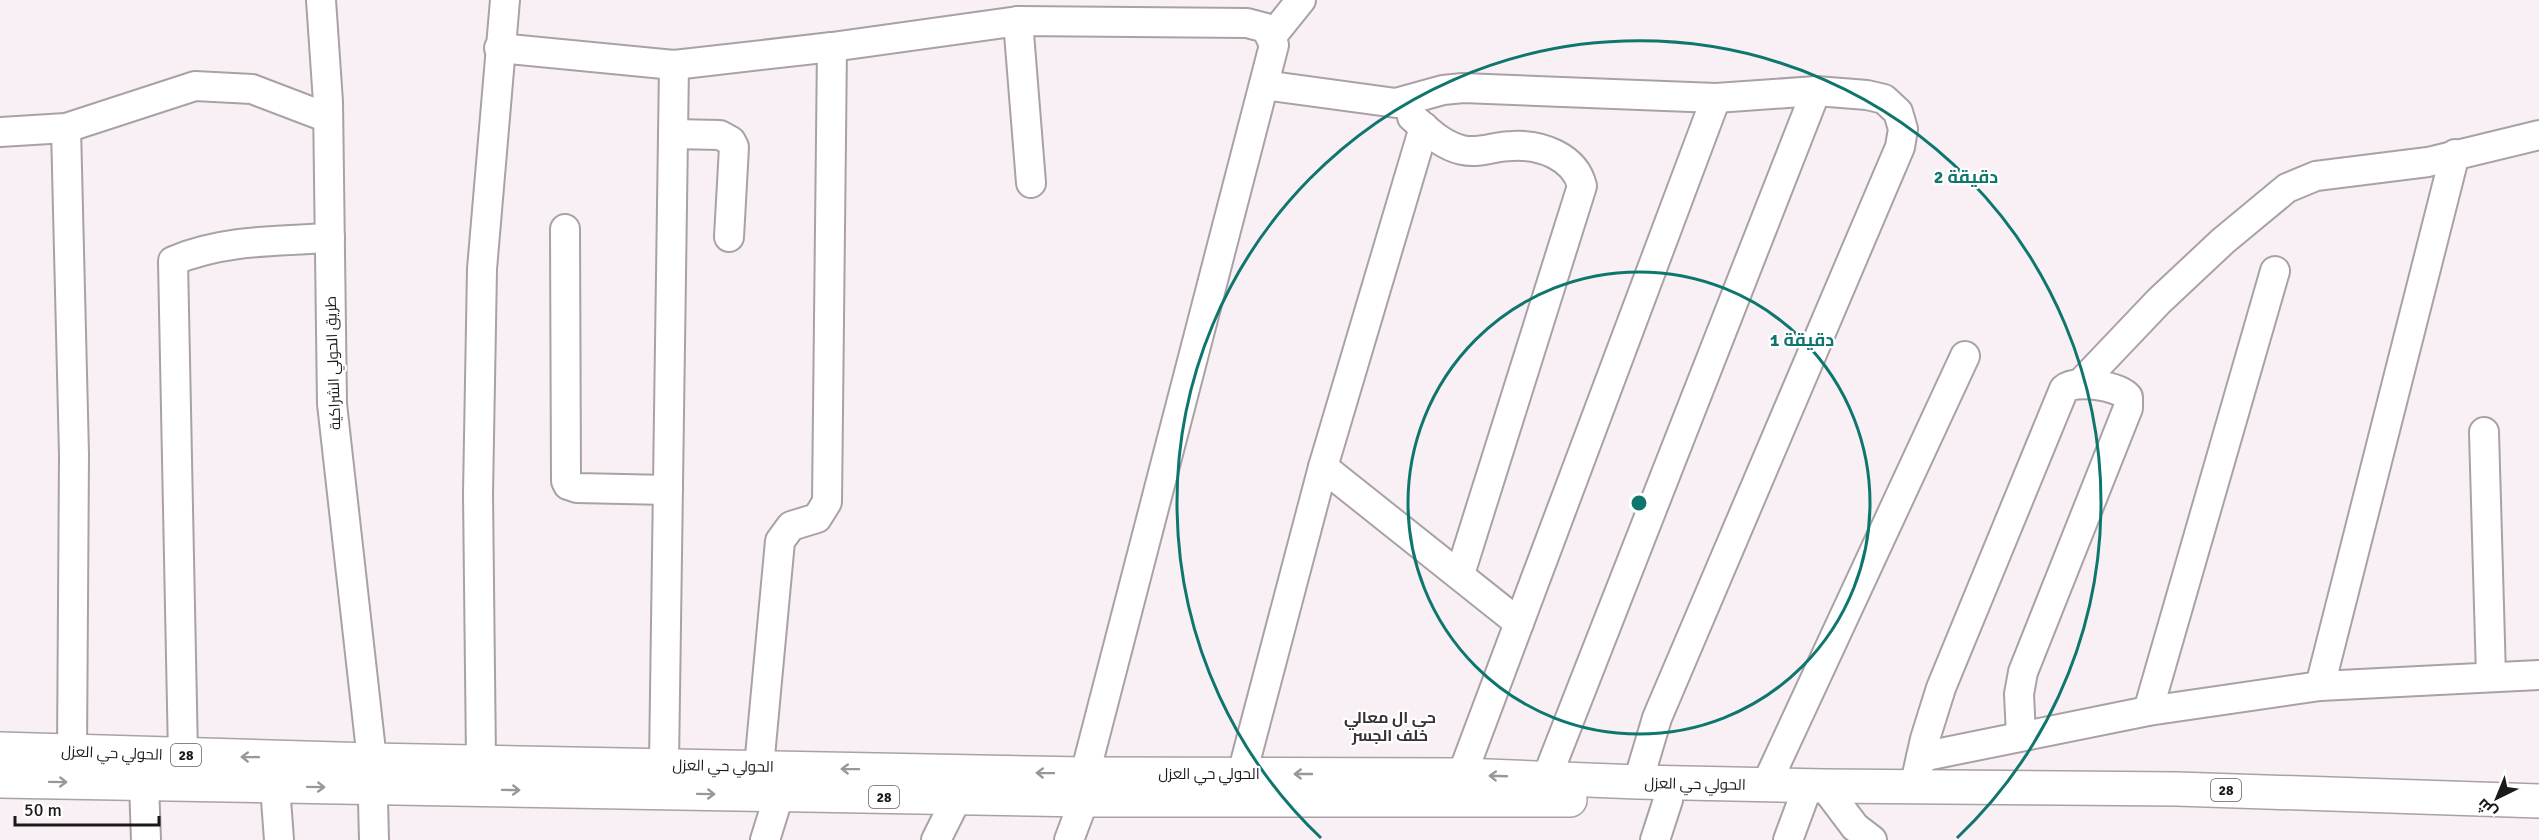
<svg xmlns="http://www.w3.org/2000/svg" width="2539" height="840" font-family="Signika,Cairo,sans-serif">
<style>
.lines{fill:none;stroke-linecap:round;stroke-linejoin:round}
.minor-casing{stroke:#a9a1a6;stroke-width:32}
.highway-casing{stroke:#a9a1a6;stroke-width:36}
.minor{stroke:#fff;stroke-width:28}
.highway{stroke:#fff;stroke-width:33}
.oneway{stroke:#999898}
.ring{fill:none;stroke:#0f766e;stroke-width:3}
.labels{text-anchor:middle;stroke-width:4.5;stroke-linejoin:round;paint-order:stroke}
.shield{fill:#fff;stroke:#605e5f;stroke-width:1.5}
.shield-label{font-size:14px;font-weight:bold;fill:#1c191b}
.street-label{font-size:15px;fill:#1c191b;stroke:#fff}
.neighbourhood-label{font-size:16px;font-weight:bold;fill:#373135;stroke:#fff}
.centre{fill:#0f766e;stroke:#fff;stroke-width:3}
.ring-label{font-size:18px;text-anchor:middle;font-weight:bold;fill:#0f766e;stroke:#fff;stroke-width:4.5;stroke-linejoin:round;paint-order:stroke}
</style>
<rect width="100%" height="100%" fill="#f8f0f5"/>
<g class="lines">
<defs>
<g id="minor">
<polyline points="321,0 328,102 332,404 372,760 374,840"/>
<polyline points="1018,21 1031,183"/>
<polyline points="1272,36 1301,0"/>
<polyline points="499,48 674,65 832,47 1018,21 1247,23 1266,28 1274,45 1085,774"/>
<polyline points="1264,85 1396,103 1443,90 1463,88 1716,98 1816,91 1867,95 1884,99 1898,112 1903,129 1900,147 1657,718 1638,782"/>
<path d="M1412 117C1427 130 1441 145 1462 150 1480 154 1494 146 1512 146 1541 144 1575 157 1582 186L1460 574"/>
<polyline points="66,128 74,455 72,751"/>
<polyline points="0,132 66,128 195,86 252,89 328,118"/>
<polyline points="673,134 720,135 731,141 734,147 729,237"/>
<polyline points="565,229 566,481 568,485 577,488 668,490"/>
<polyline points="2081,383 2159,301 2223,241 2287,188 2316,176 2428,162 2539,135"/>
<polyline points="2484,432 2491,676"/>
<polyline points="1323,467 1519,623"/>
<polyline points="2320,686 2455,154"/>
<polyline points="2148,711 2275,271"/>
<path d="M183 755 173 261C222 240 277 241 330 238"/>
<polyline points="1921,757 2148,711 2320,686 2539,675"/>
<polyline points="481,760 478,494 482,269 505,0"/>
<polyline points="664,764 674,65"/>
<polyline points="759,767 780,541 791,526 817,518 827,502 832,47"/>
<polyline points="1242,774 1323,467 1424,127"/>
<polyline points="1462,775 1716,98"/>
<polyline points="1547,777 1816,91"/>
<polyline points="144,783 146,840"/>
<polyline points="1766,785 1965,356"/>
<polyline points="275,786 279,840"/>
<polyline points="1824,786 1855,827 1872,840"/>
<path d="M1914 788 1925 739 1941 688 2064 389C2075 379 2119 386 2128 397V408L2023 672 2019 694 2021 735"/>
<polyline points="765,840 779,795"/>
<polyline points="936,840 957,798"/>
<polyline points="1069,840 1084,800"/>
<polyline points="1655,840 1668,800"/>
<polyline points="1788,840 1808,786"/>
</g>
<g id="highway">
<polyline points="0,749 372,760 1085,774 1462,775 1638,782 1824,786 2177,789 2539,801"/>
<polyline points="0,781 1084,800 1570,800"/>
</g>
</defs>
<use href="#minor" class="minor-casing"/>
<use href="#highway" class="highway-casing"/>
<use href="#minor" class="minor"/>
<use href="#highway" class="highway"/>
</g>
<defs><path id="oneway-shaft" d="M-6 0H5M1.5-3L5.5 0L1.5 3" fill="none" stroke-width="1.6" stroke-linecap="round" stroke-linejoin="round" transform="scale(1.5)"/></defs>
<g class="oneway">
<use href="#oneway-shaft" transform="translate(250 757) rotate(-179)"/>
<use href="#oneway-shaft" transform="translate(850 769) rotate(-179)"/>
<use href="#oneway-shaft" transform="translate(1045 773) rotate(-179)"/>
<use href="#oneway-shaft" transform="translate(1303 774) rotate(-180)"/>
<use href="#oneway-shaft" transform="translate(1498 776) rotate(-178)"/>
<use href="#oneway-shaft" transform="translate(58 782) rotate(1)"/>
<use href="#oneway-shaft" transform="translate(316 787) rotate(1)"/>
<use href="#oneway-shaft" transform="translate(511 790) rotate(1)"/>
<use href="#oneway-shaft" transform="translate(706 794) rotate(1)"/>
</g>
<g class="ring">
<circle cx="1639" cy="503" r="231"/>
<path d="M1321 838A462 462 0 1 1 1957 838"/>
</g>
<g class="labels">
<g class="shield">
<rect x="171" y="744" width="30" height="22" rx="4.5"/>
<rect x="2211" y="779" width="30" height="22" rx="4.5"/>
<rect x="869" y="786" width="30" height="22" rx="4.5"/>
</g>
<g class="shield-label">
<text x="186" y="760">28</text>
<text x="2226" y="795">28</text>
<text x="884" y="802">28</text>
</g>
<g class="street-label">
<text transform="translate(333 363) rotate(-92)" y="5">طريق الحولي الشراكية</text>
<text transform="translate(112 753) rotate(2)" y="5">الحولي حي العزل</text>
<text transform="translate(723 766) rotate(1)" y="5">الحولي حي العزل</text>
<text x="1209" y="779">الحولي حي العزل</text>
<text transform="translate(1695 784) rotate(1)" y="5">الحولي حي العزل</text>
</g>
<g class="neighbourhood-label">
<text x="1390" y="723">حي ال معالي<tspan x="1390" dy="18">خلف الجسر</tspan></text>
</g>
</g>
<circle cx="1639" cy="503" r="9" class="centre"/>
<g class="ring-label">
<text x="1966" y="183">2 دقيقة</text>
<text x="1802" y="346">1 دقيقة</text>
</g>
<g transform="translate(2497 798) rotate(223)" stroke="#ffffff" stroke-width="4.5" paint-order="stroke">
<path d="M0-4.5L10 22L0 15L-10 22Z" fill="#1c191b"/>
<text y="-9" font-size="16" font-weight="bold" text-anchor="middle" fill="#1c191b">ش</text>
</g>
<path d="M15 816v9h144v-9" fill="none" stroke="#1c191b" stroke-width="3"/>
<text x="24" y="816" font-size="18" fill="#1c191b" stroke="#ffffff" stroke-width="4.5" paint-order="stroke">50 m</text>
</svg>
